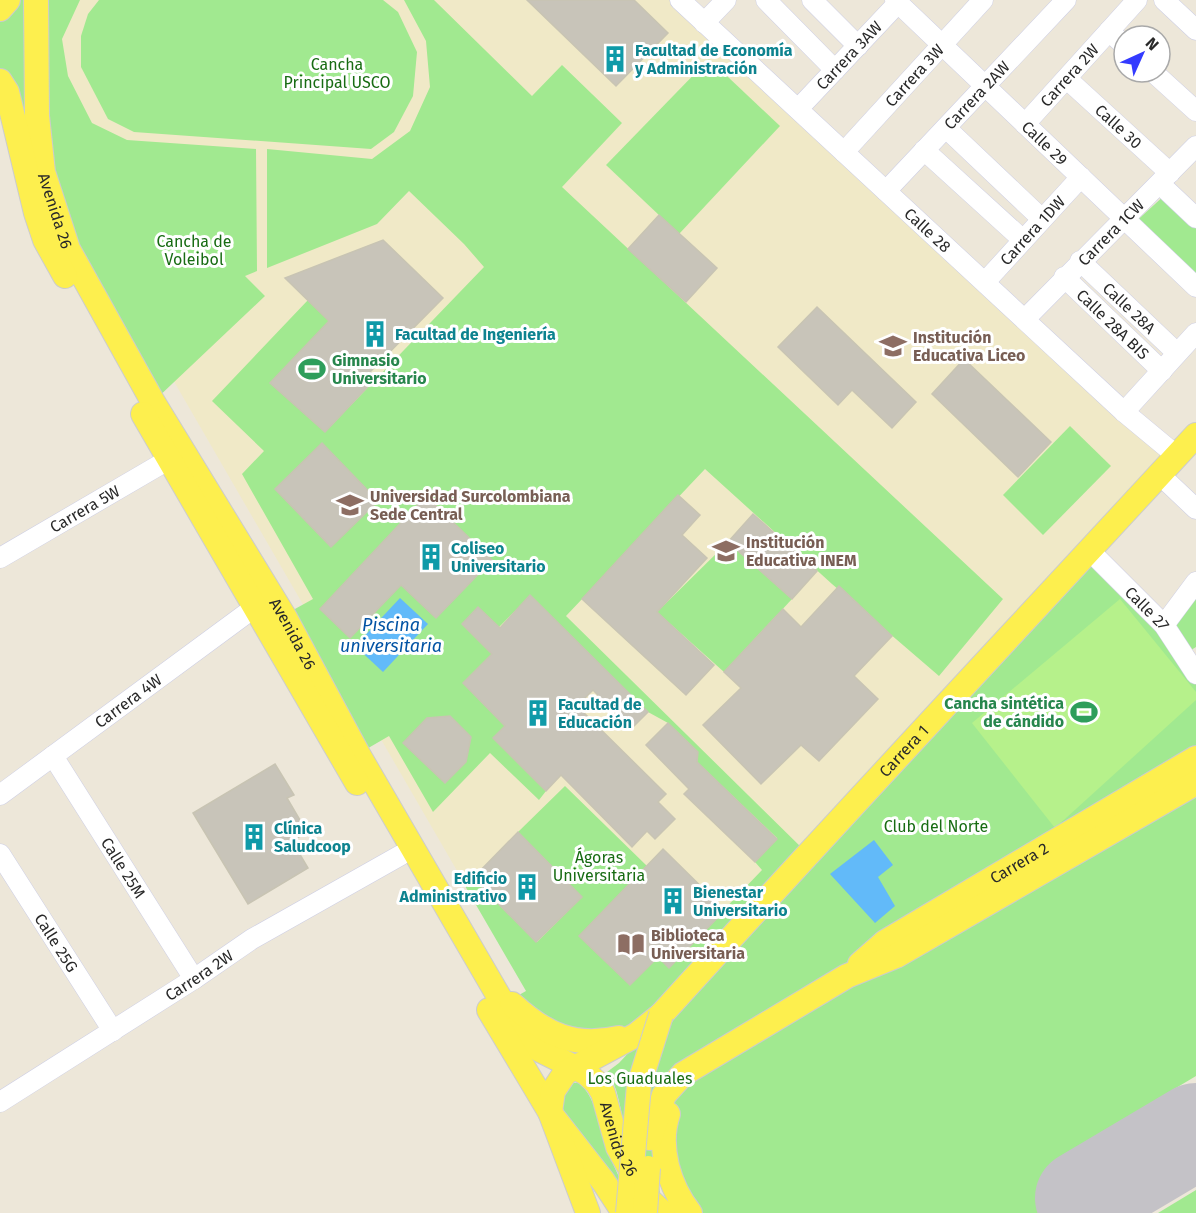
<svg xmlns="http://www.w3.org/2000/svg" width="1196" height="1213" font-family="'Fira Sans',sans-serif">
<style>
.education{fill:#f0e9c7}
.green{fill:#a1e990}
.pitch{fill:#b6f18b}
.water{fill:#62baf9}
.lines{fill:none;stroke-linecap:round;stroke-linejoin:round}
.runway{stroke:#c4c2c7;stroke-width:96}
.building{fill:#c8c4b9;stroke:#c8c4b3;stroke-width:1.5}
.minor-casing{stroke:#cecfe4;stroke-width:21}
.major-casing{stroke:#ccc;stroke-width:26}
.minor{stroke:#fff;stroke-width:20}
.major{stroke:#fdef4e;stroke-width:24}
.major-bridge-casing{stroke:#ccc;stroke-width:26;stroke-linecap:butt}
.major-bridge{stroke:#fdef4e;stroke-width:24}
.labels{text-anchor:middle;stroke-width:6;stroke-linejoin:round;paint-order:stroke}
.culture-label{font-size:16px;font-weight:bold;fill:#0d838f;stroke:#fff;text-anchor:start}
.street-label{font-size:16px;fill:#292929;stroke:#fff}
.park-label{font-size:16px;fill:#186c13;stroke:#fff}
.education-label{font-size:16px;font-weight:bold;fill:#785e54;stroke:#fff;text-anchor:start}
.leisure-label{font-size:16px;font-weight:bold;fill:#27864d;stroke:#fff;text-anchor:start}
.water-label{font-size:18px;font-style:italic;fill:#0253a4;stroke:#fff}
</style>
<rect width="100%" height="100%" fill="#ede7d9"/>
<polygon class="education" points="53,0 679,0 1174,458 806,852 795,842 644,1003 526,990 91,238"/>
<g class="green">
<polygon points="7,0 80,0 62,39 68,76 92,123 127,140 256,149 257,271 245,276 265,296 154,401 0,113 0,8"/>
<polygon points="99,0 383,0 398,12 417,52 413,96 394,132 371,149 134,132 108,119 81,67 81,36 88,14"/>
<path d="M404 0H434L532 96 562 65 622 123 562 187 1003 599 939 676 832 584 705 469 566 616 806 852 1088 553 1165 627 1196 585V647L1183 655 1196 675V1076L1057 1159 1087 1213H690L651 1127 660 1194C647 1173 632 1151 625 1126 619 1107 619 1088 607 1072L619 1063 660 1019 609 1038 582 1039 503 1004 526 991 461 879 473 878 537 942 582 897 518 832 565 786 647 866 579 936 630 985 658 957 669 967 762 870 755 862 777 838 697 762 698 752 668 723 648 712 530 596 499 627 529 690 482 664 463 683 505 726 493 738 546 791 539 800 490 753 433 812 389 736 358 754 284 615 313 599 242 474 264 451 212 401 308 300 375 367 308 417 325 432 484 267 464 244 409 191 377 224 267 268V149L372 159 410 131 430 87 426 41Z"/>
<polygon points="709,59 780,126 679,234 606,165"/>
<polygon points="1166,194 1196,222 1196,285 1132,225"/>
<polygon points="1070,426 1111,466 1043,535 1003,495"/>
<polygon points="728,542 792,599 724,672 657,612"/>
<path d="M572 1083H579C598 1100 599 1128 608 1152 616 1172 627 1192 634 1213L563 1113 561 1100Z"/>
<polygon points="1196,1190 1196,1213 1158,1213"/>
</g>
<polygon class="pitch" points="1120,599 1196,692 1196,700 1055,828 972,723"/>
<g class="water">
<polygon points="400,598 428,624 383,672 355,646"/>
<polygon points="874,840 893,865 878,877 895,906 875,923 830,874"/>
</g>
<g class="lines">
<polyline class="runway" points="1083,1198 1196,1131"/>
</g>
<g class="building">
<polygon points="527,0 634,0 668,33 616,86"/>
<polygon points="659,215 717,268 686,302 628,249"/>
<polygon points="383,240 443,298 370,372 376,378 325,432 270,383 329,321 285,278"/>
<polygon points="817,307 916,402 892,428 852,390 838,405 778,347"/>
<polygon points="964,359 1051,442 1018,477 932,394"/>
<polygon points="322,443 378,501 331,547 275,489"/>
<polygon points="678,495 700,515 682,535 707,558 657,612 714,665 686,695 582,599"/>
<polygon points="426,496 492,560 436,618 401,585 350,638 320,609"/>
<polygon points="753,514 817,571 792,599 728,542"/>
<polygon points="839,586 892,636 854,676 878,699 819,761 801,745 761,784 703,725 741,688 724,672 783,609 801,627"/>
<polygon points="530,595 648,712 631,729 593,690 577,706 666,794 658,802 675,819 655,839 647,831 632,847 561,775 546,791 493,738 505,726 463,683 492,654 462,624 478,607 500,628"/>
<polygon points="450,716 471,737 466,762 445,783 403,743 427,718"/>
<polygon points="668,723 698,752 697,762 777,839 755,862 684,794 689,789 646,745"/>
<polygon points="275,764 294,795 287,798 307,832 292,841 308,868 248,904 193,813"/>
<polygon points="518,832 582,897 536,942 473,878"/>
<polygon points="663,849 725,910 669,968 658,957 630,985 579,936"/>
</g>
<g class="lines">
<defs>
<g id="minor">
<path id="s1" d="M680 0 1124 412 1177 456"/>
<polyline points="766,0 835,70"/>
<polyline points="812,0 858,46"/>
<path id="s2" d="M895 0 1196 287"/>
<polyline points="1164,0 1196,30"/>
<polyline points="704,23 726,0"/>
<polyline points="1109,31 1124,45"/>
<polyline points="1153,72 1196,111"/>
<path id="s3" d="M1067 79 1170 173"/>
<path id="s4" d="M798 109 898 3"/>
<path id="s5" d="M1025 124 1137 0"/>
<polyline points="946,128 1042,219"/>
<polyline points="924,150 1023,240"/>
<path id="s6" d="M844 152 983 0"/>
<polyline points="1160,184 1196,218"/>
<path id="s7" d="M886 191 1066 0"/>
<path id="s8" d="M1080 261 1177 353"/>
<path id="s9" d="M1064 277 1162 371"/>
<path id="s10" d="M985 282 1081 177"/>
<path id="s11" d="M1025 319 1196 146"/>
<polyline points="1124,412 1196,333"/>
<polyline points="1159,474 1196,509"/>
<path id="s12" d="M1090 551 1164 625 1196 674"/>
<path id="s13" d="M0 558 168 460"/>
<polyline points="1164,625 1196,582"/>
<path id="s14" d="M53 756 194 979"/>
<path id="s15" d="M0 795 266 599"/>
<path id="s16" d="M0 854 113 1031"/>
<path id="s17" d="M0 1102 194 979 252 939 401 855"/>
</g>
<g id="major">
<path id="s18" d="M36 0 37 116 43 172 68 249 153 402 284 616 358 754 516 1026 540 1050 586 1073 597 1083 603 1093 618 1147 647 1198 663 1213"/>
<polyline points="0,9 8,0"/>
<polyline points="0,81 7,92 36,213 45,240 65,276"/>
<polyline points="143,414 357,783"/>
<path id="s19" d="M860 964 885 942 1196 758"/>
<path d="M512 1004C546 1035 574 1048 619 1038"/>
<polyline points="489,1010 553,1117 603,1181 624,1213"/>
<path d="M668 1114C657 1147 669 1186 690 1213"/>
<polyline points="650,1138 664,1095 683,1074 847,976 896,956 1196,783"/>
<path id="s20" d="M588 1213 550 1112 553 1091 565 1073 636 1035 661 1015C838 820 1018 628 1196 435"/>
</g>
</defs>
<use href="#minor" class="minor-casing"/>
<use href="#major" class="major-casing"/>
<use href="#minor" class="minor"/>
<use href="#major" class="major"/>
<defs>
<g id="major-bridge">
<polyline points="628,1213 639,1085 661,1015"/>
<polyline points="645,1213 648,1168"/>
</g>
</defs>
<use href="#major-bridge" class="major-bridge-casing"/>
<use href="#major-bridge" class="major-bridge"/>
</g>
<defs>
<symbol id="building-bare" viewBox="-9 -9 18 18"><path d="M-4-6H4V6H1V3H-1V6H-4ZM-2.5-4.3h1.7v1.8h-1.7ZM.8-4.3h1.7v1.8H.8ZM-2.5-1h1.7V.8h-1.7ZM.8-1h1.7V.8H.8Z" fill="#0f9aa8" stroke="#fff" stroke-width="2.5" paint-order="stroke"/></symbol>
<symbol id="university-bare" viewBox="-9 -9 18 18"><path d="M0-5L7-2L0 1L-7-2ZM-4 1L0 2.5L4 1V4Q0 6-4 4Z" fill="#8d6e63" stroke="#fff" stroke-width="2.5" paint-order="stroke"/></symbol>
<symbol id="stadium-bare" viewBox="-9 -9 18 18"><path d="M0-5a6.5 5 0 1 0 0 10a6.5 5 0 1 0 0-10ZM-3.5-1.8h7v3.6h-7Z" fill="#2e9e5b" stroke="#fff" stroke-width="2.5" paint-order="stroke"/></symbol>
<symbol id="library-bare" viewBox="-9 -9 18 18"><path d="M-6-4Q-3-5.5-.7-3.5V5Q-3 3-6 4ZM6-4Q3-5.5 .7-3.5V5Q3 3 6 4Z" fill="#8d6e63" stroke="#fff" stroke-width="2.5" paint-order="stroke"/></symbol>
</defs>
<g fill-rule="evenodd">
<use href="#building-bare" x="596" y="40" width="38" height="38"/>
<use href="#building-bare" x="356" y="315" width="38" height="38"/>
<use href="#university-bare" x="874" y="327" width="38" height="38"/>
<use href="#stadium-bare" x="293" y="350" width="38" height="38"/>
<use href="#university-bare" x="331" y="486" width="38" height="38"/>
<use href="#university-bare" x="707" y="532" width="38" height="38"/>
<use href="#building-bare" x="412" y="538" width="38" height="38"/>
<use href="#stadium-bare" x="1065" y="693" width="38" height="38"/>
<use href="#building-bare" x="519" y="694" width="38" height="38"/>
<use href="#building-bare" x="235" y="818" width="38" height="38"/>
<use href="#building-bare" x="508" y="868" width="38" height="38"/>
<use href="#building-bare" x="654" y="882" width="38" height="38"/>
<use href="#library-bare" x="612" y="925" width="38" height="38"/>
</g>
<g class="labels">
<g class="culture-label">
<text x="635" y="56">Facultad de Economía<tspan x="635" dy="18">y Administración</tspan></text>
<text x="395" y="340">Facultad de Ingeniería</text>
<text x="451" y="554">Coliseo<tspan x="451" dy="18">Universitario</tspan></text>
<text x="558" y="710">Facultad de<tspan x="558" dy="18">Educación</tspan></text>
<text x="274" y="834">Clínica<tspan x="274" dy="18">Saludcoop</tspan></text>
<text x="507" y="884" text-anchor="end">Edificio<tspan x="507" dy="18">Administrativo</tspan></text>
<text x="693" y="898">Bienestar<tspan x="693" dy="18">Universitario</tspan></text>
</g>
<g class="street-label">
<text dy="6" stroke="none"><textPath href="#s4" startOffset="74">Carrera 3AW</textPath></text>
<text dy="6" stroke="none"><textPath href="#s5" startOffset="66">Carrera 2W</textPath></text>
<text dy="6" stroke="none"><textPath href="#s6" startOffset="104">Carrera 3W</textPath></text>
<text dy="6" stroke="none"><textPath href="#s7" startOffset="132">Carrera 2AW</textPath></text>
<text dy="6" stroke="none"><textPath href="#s3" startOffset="70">Calle 30</textPath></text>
<text dy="6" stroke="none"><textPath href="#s2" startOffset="207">Calle 29</textPath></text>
<text dy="6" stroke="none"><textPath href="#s18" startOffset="213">Avenida 26</textPath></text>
<text dy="6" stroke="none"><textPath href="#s1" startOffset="338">Calle 28</textPath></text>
<text dy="6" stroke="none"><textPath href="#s10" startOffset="70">Carrera 1DW</textPath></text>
<text dy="6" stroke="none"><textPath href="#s11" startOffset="122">Carrera 1CW</textPath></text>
<text dy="6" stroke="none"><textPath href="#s8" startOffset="68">Calle 28A</textPath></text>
<text dy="6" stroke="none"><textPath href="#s9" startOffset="68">Calle 28A BIS</textPath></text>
<text dy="6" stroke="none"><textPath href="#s13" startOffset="98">Carrera 5W</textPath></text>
<text dy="6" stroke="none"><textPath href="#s12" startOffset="81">Calle 27</textPath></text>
<text dy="6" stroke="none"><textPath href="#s18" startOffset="699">Avenida 26</textPath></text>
<text dy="6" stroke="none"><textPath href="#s15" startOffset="159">Carrera 4W</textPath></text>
<text dy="6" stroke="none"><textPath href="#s20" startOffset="622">Carrera 1</textPath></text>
<text dy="6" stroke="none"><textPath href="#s19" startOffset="189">Carrera 2</textPath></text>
<text dy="6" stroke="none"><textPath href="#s14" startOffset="132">Calle 25M</textPath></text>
<text dy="6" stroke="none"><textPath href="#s16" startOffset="105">Calle 25G</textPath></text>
<text dy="6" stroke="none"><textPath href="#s17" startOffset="236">Carrera 2W</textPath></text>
<text dy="6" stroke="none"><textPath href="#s18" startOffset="1311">Avenida 26</textPath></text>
</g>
<g class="park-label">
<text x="337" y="70">Cancha<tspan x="337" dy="18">Principal USCO</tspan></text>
<text x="194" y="247">Cancha de<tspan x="194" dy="18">Voleibol</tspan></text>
<text x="936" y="832">Club del Norte</text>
<text x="599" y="863">Ágoras<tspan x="599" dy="18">Universitaria</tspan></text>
<text x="640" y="1084">Los Guaduales</text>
</g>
<g class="education-label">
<text x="913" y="343">Institución<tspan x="913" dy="18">Educativa Liceo</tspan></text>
<text x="370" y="502">Universidad Surcolombiana<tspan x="370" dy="18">Sede Central</tspan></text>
<text x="746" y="548">Institución<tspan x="746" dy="18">Educativa INEM</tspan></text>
<text x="651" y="941">Biblioteca<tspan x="651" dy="18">Universitaria</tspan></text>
</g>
<g class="leisure-label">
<text x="332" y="366">Gimnasio<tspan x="332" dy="18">Universitario</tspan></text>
<text x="1064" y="709" text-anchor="end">Cancha sintética<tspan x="1064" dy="18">de cándido</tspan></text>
</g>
<g class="water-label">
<text x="391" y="631">Piscina<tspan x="391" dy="21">universitaria</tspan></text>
</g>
</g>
<g transform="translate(1142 54) rotate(45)"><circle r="28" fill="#ffffff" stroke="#a9a9a9" stroke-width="1.5"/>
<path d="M0-4.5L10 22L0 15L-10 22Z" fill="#343bff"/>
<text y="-9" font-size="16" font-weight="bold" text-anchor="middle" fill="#292929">N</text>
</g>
</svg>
